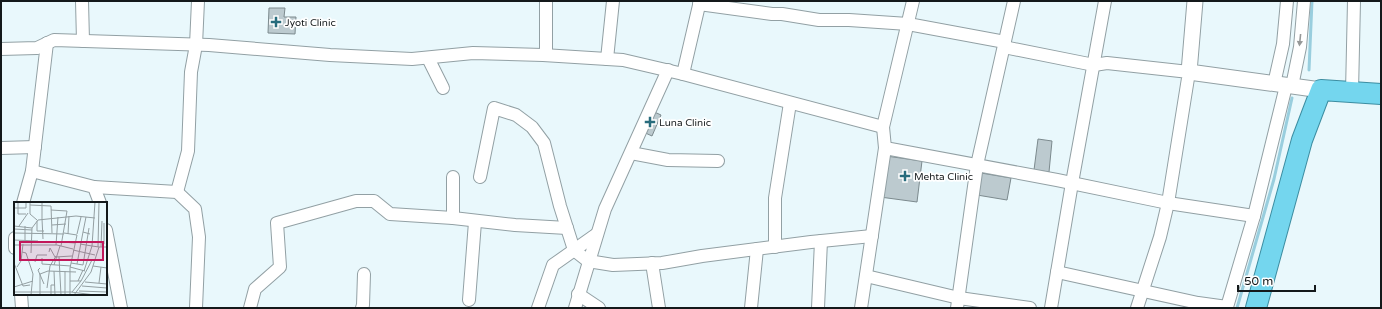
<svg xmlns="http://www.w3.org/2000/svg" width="1382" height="309" font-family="'Varela Round',sans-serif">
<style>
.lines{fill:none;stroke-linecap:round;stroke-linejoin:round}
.stream{stroke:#99cede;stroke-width:3}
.building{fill:#bccacf;stroke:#7c8a8e}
.minor-casing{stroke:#92a0a4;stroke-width:14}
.tertiary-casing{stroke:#92a0a4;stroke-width:17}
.trunk-casing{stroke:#3c8da1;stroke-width:22}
.minor{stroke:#fff;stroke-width:12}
.tertiary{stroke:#fff;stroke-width:15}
.trunk{stroke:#74d6ee;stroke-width:20}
.oneway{fill:#959898}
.poi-dot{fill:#286c7d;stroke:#fff;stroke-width:1.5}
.labels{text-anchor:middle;stroke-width:3.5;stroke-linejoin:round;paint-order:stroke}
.poi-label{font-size:10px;fill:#14191b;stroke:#fff;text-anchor:start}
.inset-road{fill:none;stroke:#949fa2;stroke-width:1}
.view{fill:#c2185b;fill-opacity:0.15;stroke:#c2185b;stroke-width:2}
.inset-edge{fill:none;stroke:#14191b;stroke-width:2}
</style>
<rect width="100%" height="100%" fill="#e9f8fc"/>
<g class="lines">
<g class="stream">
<polyline points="1309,70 1312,1"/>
<polyline points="1237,308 1274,179 1292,98"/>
</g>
</g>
<g class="building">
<polygon points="269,8 285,8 284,17 296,17 295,34 268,33"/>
<polygon points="650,110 661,115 652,136 641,131"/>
<polygon points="1038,139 1052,141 1049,172 1034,170"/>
<polygon points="886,156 922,161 917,202 880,197"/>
<polygon points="981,173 1011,178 1007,200 977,195"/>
</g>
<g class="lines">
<defs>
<g id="minor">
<polyline points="82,1 83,41"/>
<polyline points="546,1 546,55"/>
<polyline points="699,4 772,14 782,14 819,20 849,20 908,24 1005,42"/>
<polyline points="1004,47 1094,65 1107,63 1189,72 1168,203 1160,237 1137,308"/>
<polyline points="1,49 37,48 54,40 209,45 330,55 412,59 473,53 543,55 623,60 683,74 883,127"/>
<polyline points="428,58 443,88"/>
<polyline points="607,59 613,1"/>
<polyline points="683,74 700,1"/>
<polyline points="1274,84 1283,44 1287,1"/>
<polyline points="1292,86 1300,47 1304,1"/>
<polyline points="1352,92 1354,1"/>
<polyline points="1,148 35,147"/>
<polyline points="885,148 1057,180 1168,203 1254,216"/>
<polyline points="631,153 668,160 718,161"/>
<polyline points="32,171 94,187 100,203"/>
<polyline points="453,177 453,218 515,225 567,228"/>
<polyline points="480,177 494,108 516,115 532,127 544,143 560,206 574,250 588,261 613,265 662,263 702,256 811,242 872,236"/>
<polyline points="94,187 177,192 195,209 199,237 196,308"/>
<polyline points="177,192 188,151 191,72 196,45 198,1"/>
<polyline points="23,203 32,171 47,43"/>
<polyline points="106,230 121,308"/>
<polyline points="15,238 15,248"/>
<polyline points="775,247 775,198 790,103"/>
<polyline points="652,263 659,308"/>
<polyline points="1057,272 1198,303 1227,307 1254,216 1286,86"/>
<polyline points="866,276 959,298 1030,308"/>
<polyline points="21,294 22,308"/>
<polyline points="578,294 599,308"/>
<polyline points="469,300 475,222"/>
<polyline points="250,308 255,289 280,267 277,223 356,201 374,201 390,214 453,218"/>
<polyline points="362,308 363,305 364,274"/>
<polyline points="538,308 553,265 597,234"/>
<polyline points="575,308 605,209 668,70"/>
<polyline points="751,308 757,249"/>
<polyline points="818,308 821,241"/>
<polyline points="861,308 885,148 883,127 913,1"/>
<polyline points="957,308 977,165 1014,1"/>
<polyline points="1051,308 1072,183 1105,1"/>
</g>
<polyline id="tertiary" points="1195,1 1189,72 1321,90"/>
<polyline id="trunk" points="1256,308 1302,140 1321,90 1381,94"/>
</defs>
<use href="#minor" class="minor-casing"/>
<use href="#tertiary" class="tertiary-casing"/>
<use href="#trunk" class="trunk-casing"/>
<use href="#minor" class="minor"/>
<use href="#tertiary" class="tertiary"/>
<use href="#trunk" class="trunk"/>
</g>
<defs><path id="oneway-solid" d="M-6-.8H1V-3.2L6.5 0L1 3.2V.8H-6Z"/></defs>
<use class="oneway" href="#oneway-solid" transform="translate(1300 40) rotate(96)"/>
<g class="poi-dot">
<path d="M274 16h4v4h4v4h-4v4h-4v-4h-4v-4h4z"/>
<path d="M648 116h4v4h4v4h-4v4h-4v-4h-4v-4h4z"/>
<path d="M903 170h4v4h4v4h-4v4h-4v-4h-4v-4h4z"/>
</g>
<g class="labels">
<g class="poi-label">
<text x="285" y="26">Jyoti Clinic</text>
<text x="659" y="126">Luna Clinic</text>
<text x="914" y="180">Mehta Clinic</text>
</g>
</g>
<g transform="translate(14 202)">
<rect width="93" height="93" fill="#e9f8fc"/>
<path class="inset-road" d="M4 0V12H12M16 0V12L23 18M28 0V17M81 0 78 44 85 45M16 3 37 4 38 31M0 6H12V0M37 8 53 9 47 44M72 15 69 30 76 32M28 17 29 37M23 19V29H30M90 21V42M38 23 52 22M0 24 18 26M5 24 14 11M0 27 18 28M0 31 50 32M50 31 63 33 56 66V93M54 32 55 14M63 32 67 15M0 38 24 39M11 38V24M48 40 61 41M66 42 78 44 70 69M0 43H43L59 47M42 43 44 15M84 45 85 0M87 45 88 19M59 48 81 53M8 50 12 51 19 72 17 93M35 50 36 46 41 55 58 54M17 51 18 26 24 18 62 14 81 16M45 55 47 93M28 56V62L57 64M21 60 23 53H33M0 61 9 84 16 83M57 61 69 63 75 26M63 62 69 30M40 63 46 44M79 64 93 66M3 65 7 59 9 42M56 65 71 69M26 66 24 68 30 82M40 69 41 93M51 69V93M56 79H67L78 58M64 79 69 68M71 80 93 82M85 81 87 65M68 84 93 86M0 85 19 79M33 86 36 64 42 54M65 89 93 90M0 90H57L81 93M58 90 67 79M26 93V72L34 69 62 70M37 93V83H41M60 93 77 70 85 45H93"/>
<path class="view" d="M6 40H89V58H6Z"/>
<rect width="93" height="93" class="inset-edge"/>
</g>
<rect width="1382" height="309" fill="none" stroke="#14191b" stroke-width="4"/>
<path d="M1238 285v6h77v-6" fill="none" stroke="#14191b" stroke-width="2"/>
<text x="1244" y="285" font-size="12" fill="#14191b" stroke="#ffffff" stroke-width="3" paint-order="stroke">50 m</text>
</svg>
